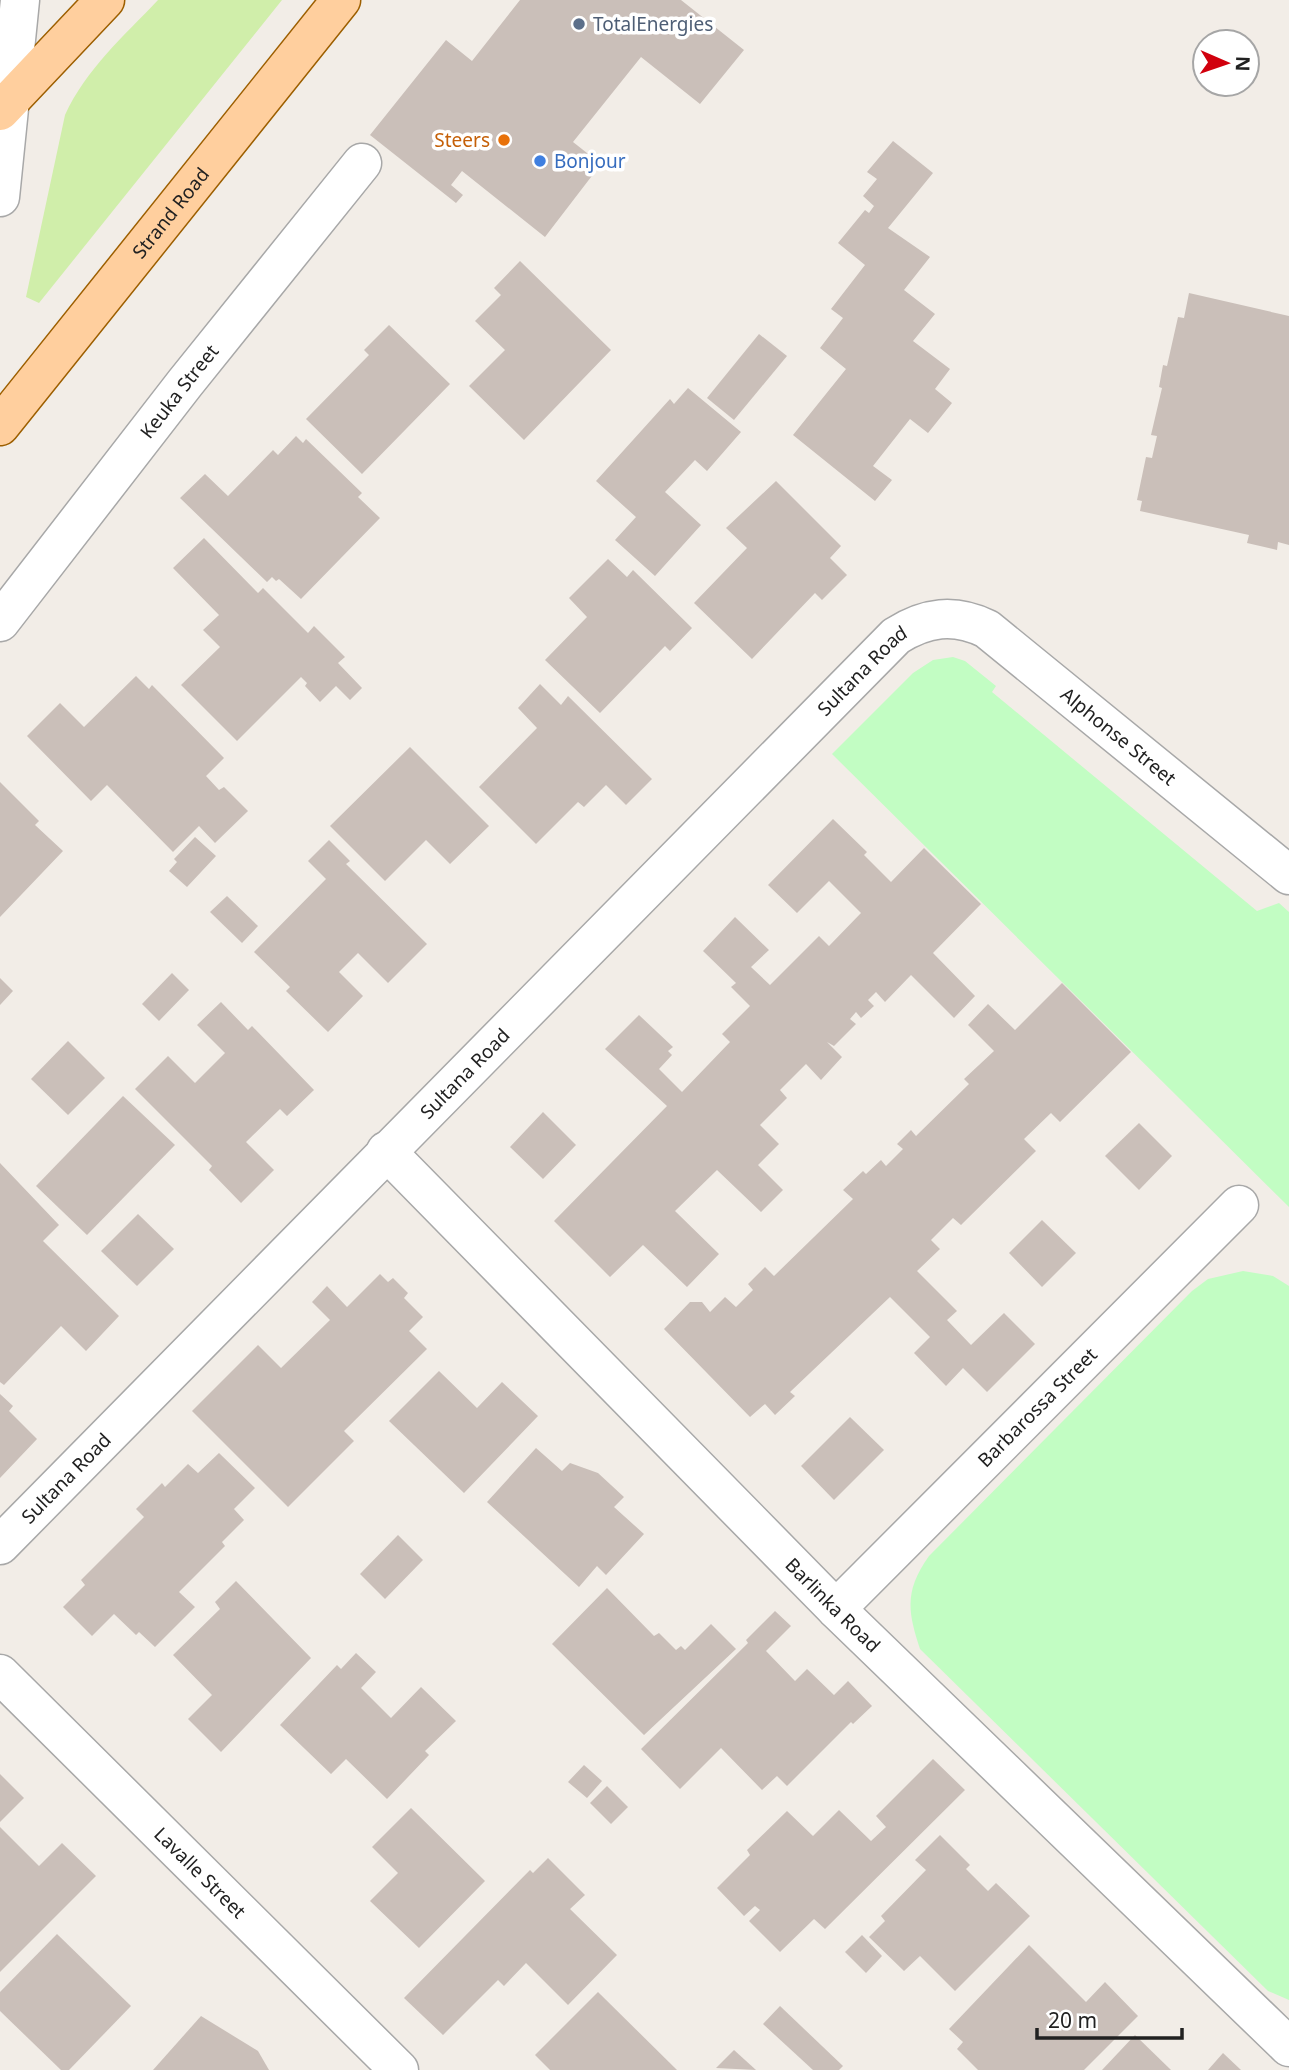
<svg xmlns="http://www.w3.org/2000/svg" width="1289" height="2070" font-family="'Noto Sans',sans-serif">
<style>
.grass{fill:#d0eeaa}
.park{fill:#c2fdc3}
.building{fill:#cabfb9}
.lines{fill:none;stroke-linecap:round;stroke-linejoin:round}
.minor-casing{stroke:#a8a8a8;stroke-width:41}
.tertiary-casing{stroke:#a8a8a8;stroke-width:41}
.primary-casing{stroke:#9d5f00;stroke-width:41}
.minor{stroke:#fff;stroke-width:38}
.tertiary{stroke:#fff;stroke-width:38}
.primary{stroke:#ffcf9e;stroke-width:38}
.service-dot{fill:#5c6f8a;stroke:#fff;stroke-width:2.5}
.food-dot{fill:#e8710a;stroke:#fff;stroke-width:2.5}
.shop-dot{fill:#3f7fe0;stroke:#fff;stroke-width:2.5}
.labels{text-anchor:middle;stroke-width:7;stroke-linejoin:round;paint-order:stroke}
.service-label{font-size:19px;fill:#4e5e75;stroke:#fff;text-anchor:start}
.food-label{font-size:19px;fill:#c56008;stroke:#fff;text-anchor:end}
.shop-label{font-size:19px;fill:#366cbe;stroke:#fff;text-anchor:start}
.street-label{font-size:19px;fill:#212121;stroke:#fff}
</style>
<rect width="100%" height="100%" fill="#f2ede7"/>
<path class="grass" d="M158 0H282L39 303 26 297 65 115C86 69 124 36 158 0Z"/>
<g class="park">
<polygon points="953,657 965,661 996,686 992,692 1257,911 1279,903 1289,912 1289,1207 832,754 913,673 933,660"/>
<path d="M1243 1271 1273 1276 1289 1286V2000L1268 1991 920 1649C907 1610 905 1590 929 1556L1192 1291 1208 1279Z"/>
</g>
<g class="building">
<polygon points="520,0 681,0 744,50 700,104 641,57 573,142 601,164 545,237 462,171 451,185 463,195 456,203 370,135 446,40 472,61"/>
<polygon points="893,141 933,173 888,228 930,257 904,290 935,314 913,341 950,369 935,389 952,403 928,433 910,419 873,466 892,480 875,501 793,435 846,369 820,348 843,318 831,309 865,265 838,243 865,210 869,213 874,206 863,196 877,179 867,172"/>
<polygon points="520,261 611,350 524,440 469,386 505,350 475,321 501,295 494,288"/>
<polygon points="1189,293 1289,316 1289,545 1278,542 1277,550 1247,543 1249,535 1140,511 1142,501 1137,500 1146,457 1152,458 1157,436 1151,435 1162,388 1159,387 1163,365 1167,366 1178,317 1184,318"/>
<polygon points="389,325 450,384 362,474 306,419 369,355 364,350"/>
<polygon points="759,334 787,356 734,420 707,398"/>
<polygon points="688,388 741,432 707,471 695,460 665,492 701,525 655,576 615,540 636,517 596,481 670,399 674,404"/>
<polygon points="296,436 303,443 306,439 362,493 358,497 380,518 301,599 279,579 276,581 272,577 267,582 180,498 205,474 228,496 273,450 278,455"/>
<polygon points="776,481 841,546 830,558 847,575 822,600 815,593 752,659 694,603 747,548 726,528"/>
<polygon points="204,538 258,593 263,588 308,633 314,626 345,657 338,663 362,688 350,700 336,686 320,702 305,686 307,683 301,677 237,741 181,685 220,647 203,630 219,615 173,568"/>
<polygon points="608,559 627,577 633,570 692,628 670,651 665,646 600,713 545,660 587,617 569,598"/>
<polygon points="136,676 149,689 152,685 224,758 206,776 219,790 224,787 248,811 215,843 199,826 173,852 107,785 91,801 27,736 60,703 84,727"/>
<polygon points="540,684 561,705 568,696 652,779 626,805 606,785 584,807 578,802 536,844 479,787 537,728 518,708"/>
<polygon points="410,747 489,826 450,864 426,840 385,881 330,826"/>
<polygon points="0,782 39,821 35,825 63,851 0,917"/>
<polygon points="833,819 867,852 864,855 891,882 924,848 981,904 933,953 975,996 954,1018 911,975 885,1002 876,992 868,1000 874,1006 861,1018 856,1012 850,1019 856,1024 834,1046 827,1042 842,1057 821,1080 806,1064 780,1090 787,1098 760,1125 779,1144 758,1165 783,1190 761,1212 717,1170 675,1211 719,1254 687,1287 643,1245 610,1277 554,1221 667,1106 605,1049 639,1015 673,1047 668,1051 672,1055 659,1069 682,1092 730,1042 722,1034 750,1006 731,987 736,983 703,951 735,917 769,950 751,967 770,985 819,936 829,946 861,913 829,881 797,913 768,885"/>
<polygon points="195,837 216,856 187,887 169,871 177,862 174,859"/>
<polygon points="329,840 350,861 346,864 427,944 388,983 358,953 339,972 363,996 328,1032 286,991 290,987 254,952 326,879 308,861"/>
<polygon points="227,896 258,926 242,943 210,912"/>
<polygon points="172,973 189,990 159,1021 142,1004"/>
<polygon points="0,978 13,991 0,1005"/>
<polygon points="1062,983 1131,1052 1060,1122 1051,1113 1024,1139 1036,1151 961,1225 953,1218 931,1240 940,1249 917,1271 957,1311 947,1320 971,1345 1004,1313 1035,1344 987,1392 963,1368 946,1386 914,1353 930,1337 890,1297 790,1392 795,1396 775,1415 765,1404 750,1417 664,1329 690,1302 702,1302 710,1312 725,1297 736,1307 753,1290 748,1284 765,1267 774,1276 853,1199 843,1190 863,1171 866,1174 881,1160 886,1166 903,1149 897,1144 911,1130 916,1136 969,1084 964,1079 994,1051 968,1025 988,1004 1015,1030"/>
<polygon points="221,1002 248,1030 252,1026 314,1090 287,1116 280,1109 246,1142 274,1170 241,1203 209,1170 212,1166 135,1089 168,1056 195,1083 225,1053 197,1025"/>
<polygon points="68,1041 105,1078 68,1115 31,1079"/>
<polygon points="123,1096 175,1145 87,1235 36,1186"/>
<polygon points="543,1112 576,1145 543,1179 510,1147"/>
<polygon points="1139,1123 1172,1156 1139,1190 1105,1156"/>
<polygon points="0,1163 59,1225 43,1241 119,1316 86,1351 61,1326 4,1385 0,1382"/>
<polygon points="138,1214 174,1249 137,1286 101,1251"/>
<polygon points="1042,1220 1076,1253 1042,1287 1009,1253"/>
<polygon points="380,1274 388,1282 393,1278 408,1293 404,1298 423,1317 409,1331 427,1349 344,1431 354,1441 288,1507 192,1411 258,1345 281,1368 330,1320 312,1302 327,1286 347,1307"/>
<polygon points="439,1371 477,1408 502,1382 538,1416 464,1493 389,1421"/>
<polygon points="0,1394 13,1406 9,1411 37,1439 0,1478"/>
<polygon points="850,1417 884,1450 834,1500 801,1466"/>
<polygon points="536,1448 562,1471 570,1463 598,1473 624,1497 614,1507 644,1534 606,1575 597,1566 579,1587 487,1502"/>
<polygon points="219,1453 255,1488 234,1509 244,1520 222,1542 225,1546 179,1592 195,1607 155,1647 139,1632 136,1635 114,1614 92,1636 63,1607 85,1585 81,1580 144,1517 136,1509 162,1483 165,1487 188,1464 198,1473"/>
<polygon points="398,1535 423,1560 385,1599 360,1574"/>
<polygon points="236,1581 311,1658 221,1752 188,1719 212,1695 173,1655 220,1609 215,1602"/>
<polygon points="607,1588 654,1636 659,1633 676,1650 681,1646 685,1650 711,1624 736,1649 644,1735 552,1644"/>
<polygon points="775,1611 791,1626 766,1651 795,1681 807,1669 834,1695 848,1681 872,1706 853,1724 851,1722 787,1786 777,1776 762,1790 721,1748 680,1789 641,1749 748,1643 746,1640"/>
<polygon points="356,1653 376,1672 361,1688 391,1718 421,1687 456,1721 425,1751 429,1755 387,1799 346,1759 331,1774 280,1725 337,1665 341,1669"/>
<polygon points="933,1759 965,1790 825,1929 814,1919 780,1952 749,1921 760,1910 755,1906 744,1916 717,1888 750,1855 747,1850 787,1811 813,1836 839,1810 871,1841 886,1827 876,1816"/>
<polygon points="584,1765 602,1781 587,1798 568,1782"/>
<polygon points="0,1774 24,1798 0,1822"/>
<polygon points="607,1786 628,1807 611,1824 590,1803"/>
<polygon points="411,1808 485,1881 419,1948 370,1901 398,1873 372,1847"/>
<polygon points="0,1827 39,1866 62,1843 96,1876 0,1972"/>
<polygon points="940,1835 970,1865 966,1869 988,1891 996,1883 1030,1916 955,1991 920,1956 904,1971 869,1937 885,1921 881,1916 926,1870 915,1860"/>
<polygon points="548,1858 585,1895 570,1909 617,1955 568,2005 526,1963 504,1986 498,1980 443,2035 404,1998 530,1870 533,1873"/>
<polygon points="57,1934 131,2006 69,2070 61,2070 0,2011 0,1992"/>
<polygon points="862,1935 882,1956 866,1973 845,1952"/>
<polygon points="1029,1945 1086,2002 1105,1982 1138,2016 1084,2070 978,2070 957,2049 963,2042 949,2029"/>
<polygon points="598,1992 677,2070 550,2070 535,2055"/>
<polygon points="780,2006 843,2066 839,2070 813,2070 763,2024"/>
<polygon points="201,2016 258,2051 269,2070 153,2070"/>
<polygon points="1135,2035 1171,2070 1102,2070"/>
<polygon points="734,2050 756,2070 716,2068"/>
<polygon points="1223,2053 1241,2070 1208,2070"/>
</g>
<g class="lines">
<defs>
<g id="minor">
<path id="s1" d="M0 622 185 383 362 163"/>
<path id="s2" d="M386 1151 836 1609 1289 2047"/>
<path id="s3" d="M0 1545 896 636C926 617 954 613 987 629L1289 875"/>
<path id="s4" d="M836 1609 1239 1205"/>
<path id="s5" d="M0 1674 399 2070"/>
</g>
<polyline id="tertiary" points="0,197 20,0"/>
<g id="primary">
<polyline points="0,111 105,0"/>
<path id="s6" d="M0 426 341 0"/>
</g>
</defs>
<use href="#minor" class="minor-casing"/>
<use href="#tertiary" class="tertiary-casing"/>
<use href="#primary" class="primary-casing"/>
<use href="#minor" class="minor"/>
<use href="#tertiary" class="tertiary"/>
<use href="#primary" class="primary"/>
</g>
<circle class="service-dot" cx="579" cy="24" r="7"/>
<circle class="food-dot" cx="504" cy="140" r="7"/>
<circle class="shop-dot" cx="540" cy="161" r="7"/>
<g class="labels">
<g class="service-label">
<text x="593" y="31">TotalEnergies</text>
</g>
<g class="food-label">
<text x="490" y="147">Steers</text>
</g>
<g class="shop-label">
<text x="554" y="168">Bonjour</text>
</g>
<g class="street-label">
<text dy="7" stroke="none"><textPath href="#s6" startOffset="273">Strand Road</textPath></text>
<text dy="7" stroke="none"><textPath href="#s1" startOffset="292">Keuka Street</textPath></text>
<text dy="7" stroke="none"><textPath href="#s3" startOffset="1228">Sultana Road</textPath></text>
<text dy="7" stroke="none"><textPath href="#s3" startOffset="1542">Alphonse Street</textPath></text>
<text dy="7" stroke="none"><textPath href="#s3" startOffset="662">Sultana Road</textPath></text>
<text dy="7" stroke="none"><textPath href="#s4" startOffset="285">Barbarossa Street</textPath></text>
<text dy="7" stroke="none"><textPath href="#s3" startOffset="94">Sultana Road</textPath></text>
<text dy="7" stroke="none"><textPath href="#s2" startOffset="637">Barlinka Road</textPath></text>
<text dy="7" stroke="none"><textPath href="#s5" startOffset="282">Lavalle Street</textPath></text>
</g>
</g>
<g transform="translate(1226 63) rotate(92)"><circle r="33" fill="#ffffff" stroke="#a6a6a6" stroke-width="2"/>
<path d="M0-5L12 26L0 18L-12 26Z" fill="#d1000d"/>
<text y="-10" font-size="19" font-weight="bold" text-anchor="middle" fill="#212121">N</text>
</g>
<path d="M1037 2028v10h145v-10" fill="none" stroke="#212121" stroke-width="3.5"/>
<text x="1048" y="2028" font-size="21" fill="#212121" stroke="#ffffff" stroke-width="5" paint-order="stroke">20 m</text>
</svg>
